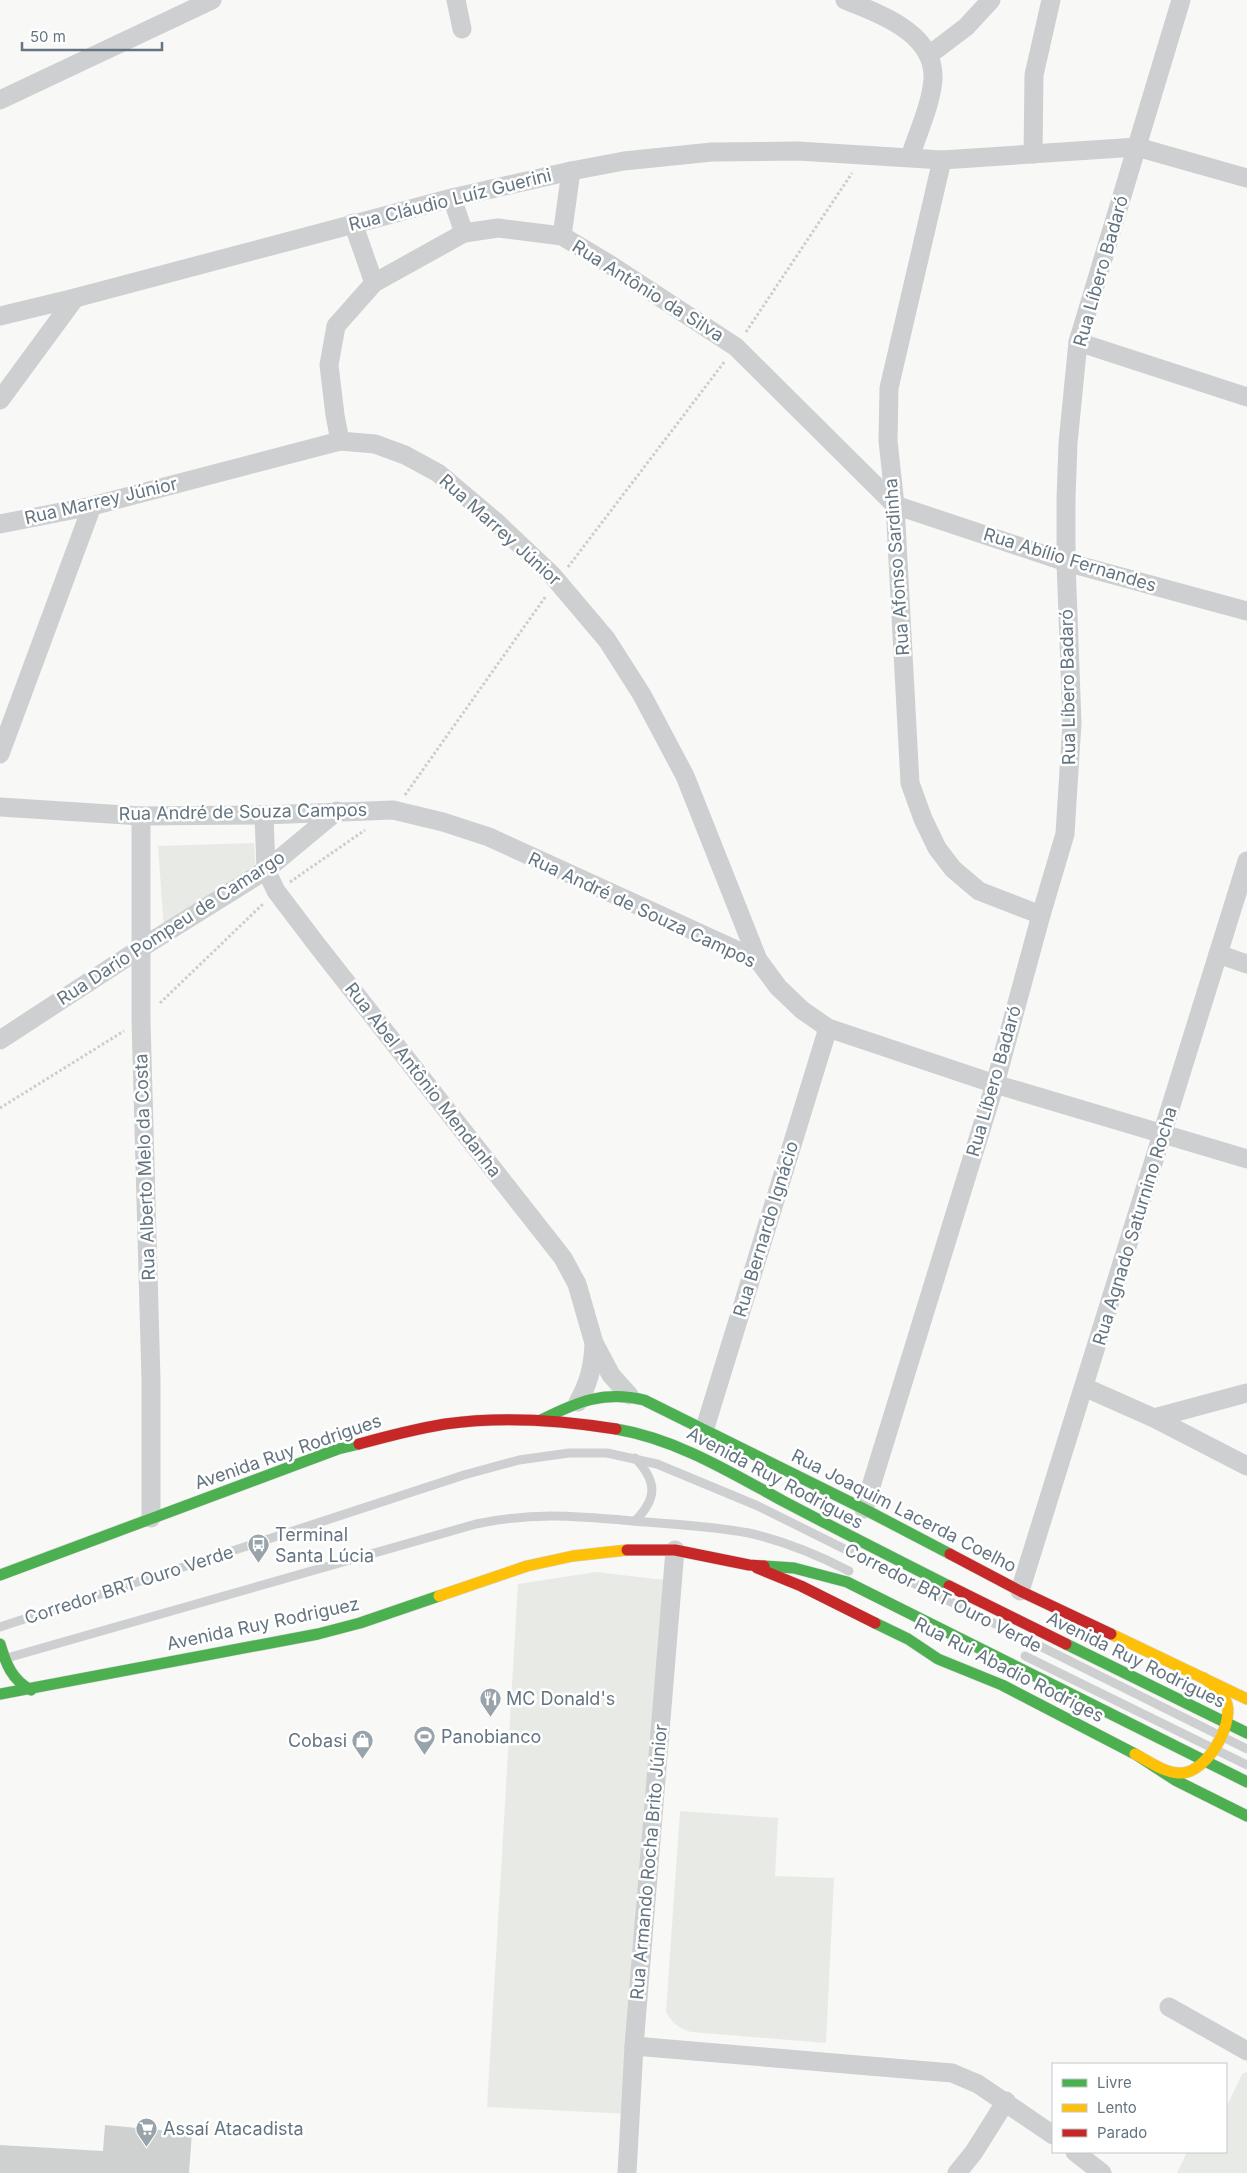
<svg xmlns="http://www.w3.org/2000/svg" width="1247" height="2173" font-family="Inter,sans-serif">
<style>
.green{fill:#e8ebe5}
.building{fill:#cfd1d1}
.lines{fill:none;stroke-linecap:round;stroke-linejoin:round}
.fast-casing{stroke:#d5d6d7;stroke-width:12}
.slow-casing{stroke:#d5d6d7;stroke-width:12}
.jam-casing{stroke:#d5d6d7;stroke-width:12}
.path{stroke:#cccdcd;stroke-width:3;stroke-dasharray:2.5 2.5;stroke-linecap:butt}
.lane{stroke:#cecfd0;stroke-width:9}
.street{stroke:#cecfd0;stroke-width:19}
.fast{stroke:#4caf50;stroke-width:11}
.slow{stroke:#ffc107;stroke-width:11}
.jam{stroke:#c62828;stroke-width:11}
.labels{text-anchor:middle;stroke-width:5;stroke-linejoin:round;paint-order:stroke}
.street-label{font-size:18px;fill:#647581;stroke:#fff}
.poi-label{font-size:18px;fill:#647581;stroke:#fff;text-anchor:start}
</style>
<rect width="100%" height="100%" fill="#f8f8f7"/>
<g class="green">
<polygon points="254,843 256,870 164,930 158,846"/>
<polygon points="596,1572 673,1581 631,2114 487,2107 518,1584"/>
<path d="M680 1811 778 1818 775 1876 834 1878 826 2043 691 2032C678 2028 673 2024 666 2012Z"/>
<polygon points="1247,2072 1247,2173 1177,2173 1187,2152 1226,2152 1226,2108 1242,2074"/>
</g>
<polygon class="building" points="105,2125 192,2133 189,2173 0,2173 0,2145 103,2151"/>
<g class="lines">
<defs>
<g id="fast">
<path d="M541 1420C577 1402 604 1390 644 1400L864 1509 950 1554"/>
<path d="M616 1429C676 1439 730 1472 783 1501 838 1530 894 1558 949 1586"/>
<polyline points="764,1566 794,1568 847,1582 1247,1782"/>
<polyline points="0,1575 338,1449 359,1444"/>
<polyline points="875,1623 908,1639 938,1659 1002,1685 1135,1754 1175,1780 1247,1816"/>
<path d="M0 1644C6 1664 12 1680 31 1690"/>
<polyline points="1066,1644 1247,1733"/>
<polyline points="0,1694 318,1634 360,1623 439,1596"/>
</g>
<g id="slow">
<polyline points="439,1596 527,1566 573,1556 627,1550"/>
<polyline points="1111,1634 1247,1699"/>
<path d="M1135 1754C1149 1761 1165 1774 1182 1773 1206 1772 1233 1727 1227 1704 1223 1692 1213 1685 1204 1678"/>
</g>
<g id="jam">
<path d="M359 1444C388 1436 416 1429 445 1424 501 1416 560 1420 616 1429"/>
<polyline points="627,1550 675,1550 749,1565 764,1566"/>
<polyline points="950,1554 1020,1591 1111,1634"/>
<polyline points="757,1568 801,1586 875,1623"/>
<polyline points="949,1586 1066,1644"/>
</g>
</defs>
<use href="#fast" class="fast-casing"/>
<use href="#slow" class="slow-casing"/>
<use href="#jam" class="jam-casing"/>
<g class="path">
<polyline points="746,332 852,173"/>
<polyline points="568,567 725,361"/>
<polyline points="405,795 546,596"/>
<polyline points="290,882 365,830"/>
<polyline points="160,1003 264,903"/>
<polyline points="0,1108 124,1031"/>
</g>
<g class="lane">
<path d="M635 1458C657 1481 658 1498 635 1521"/>
<polyline points="0,1627 464,1475 519,1460 569,1453 607,1453 657,1464 758,1506 1247,1749"/>
<polyline points="1025,1656 1247,1765"/>
<path d="M7 1658 476 1524C532 1512 575 1516 632 1521 671 1524 711 1526 749 1533 784 1541 818 1555 849 1571"/>
</g>
<g class="street">
<polyline points="456,0 462,29"/>
<path d="M845 0C880 14 935 33 933 79 931 105 918 132 910 157"/>
<polyline points="929,55 966,27 991,0"/>
<polyline points="0,100 212,0"/>
<polyline points="1033,154 1034,75 1051,0"/>
<polyline points="942,160 889,388 888,441 895,505 910,783 923,819 937,848 953,869 979,891 1041,915"/>
<polyline points="452,198 464,233"/>
<polyline points="353,223 374,283"/>
<polyline points="562,236 571,171"/>
<polyline points="0,316 75,298 452,198 571,171 624,161 712,152 798,151 942,160 1137,147 1247,178"/>
<polyline points="1078,342 1247,397"/>
<polyline points="0,400 75,298"/>
<polyline points="340,441 335,415 329,365 336,326 374,283 464,233 498,228 562,236 609,264 736,347 895,505 1066,562 1247,611"/>
<polyline points="0,524 92,506 340,441 375,444 405,455 438,473 495,521 552,575 607,640 642,695 685,776 758,960"/>
<polyline points="0,754 92,506"/>
<polyline points="0,807 141,816 264,815 393,810 443,822 489,837 758,960 778,987 802,1010 828,1028 995,1084 1247,1159"/>
<polyline points="264,815 266,870 276,891 317,945 563,1258 577,1284 594,1343 611,1375 629,1395"/>
<polyline points="141,816 141,1021 151,1380 151,1518"/>
<polyline points="1218,954 1247,964"/>
<polyline points="0,1040 141,948 266,870 337,811"/>
<polyline points="1084,1387 1154,1418 1247,1466"/>
<path d="M578 1402C589 1383 593 1366 594 1344"/>
<polyline points="1154,1418 1247,1393"/>
<polyline points="704,1431 828,1028"/>
<polyline points="864,1509 995,1084 1041,915 1065,834 1072,723 1066,562 1066,499 1068,443 1078,342 1181,0"/>
<polyline points="1020,1591 1247,861"/>
<polyline points="1169,2007 1247,2051"/>
<polyline points="634,2046 952,2073 978,2084 1053,2135"/>
<polyline points="1075,2152 1102,2173"/>
<polyline points="627,2173 634,2046 675,1550"/>
<polyline points="957,2173 974,2152 1006,2101"/>
</g>
<use href="#fast" class="fast"/>
<use href="#slow" class="slow"/>
<use href="#jam" class="jam"/>
</g>
<defs>
<symbol id="bus-pin" viewBox="-11 -11 22 30"><path d="M0 17L-7.5 6A9.5 9.5 0 1 1 7.5 6Z" fill="#98a3aa" stroke="#fff"/><path d="M-5-6H5V4H4V6H2V4H-2V6H-4V4H-5ZM-3.5-4V0h7V-4ZM-3.5 1.2v1.5H-2V1.2ZM2 1.2v1.5H3.5V1.2Z" fill="#fff"/></symbol>
<symbol id="restaurant-pin" viewBox="-11 -11 22 30"><path d="M0 17L-7.5 6A9.5 9.5 0 1 1 7.5 6Z" fill="#98a3aa" stroke="#fff"/><path d="M-5-6h1v4h1v-4h1v4h1v-4h1v5L-1.5 .5V6h-2V.5L-5-1ZM5-6V6H3V1.5H1.5Q1.5-4 5-6Z" fill="#fff"/></symbol>
<symbol id="stadium-pin" viewBox="-11 -11 22 30"><path d="M0 17L-7.5 6A9.5 9.5 0 1 1 7.5 6Z" fill="#98a3aa" stroke="#fff"/><path d="M0-5a6.5 5 0 1 0 0 10a6.5 5 0 1 0 0-10ZM-3.5-1.8h7v3.6h-7Z" fill="#fff"/></symbol>
<symbol id="shop-pin" viewBox="-11 -11 22 30"><path d="M0 17L-7.5 6A9.5 9.5 0 1 1 7.5 6Z" fill="#98a3aa" stroke="#fff"/><path d="M-5-2.5h2.3a2.7 3.5 0 0 1 5.4 0H5L5.5 6h-11ZM-1.5-2.5h3a1.5 2.3 0 0 0-3 0Z" fill="#fff"/></symbol>
<symbol id="supermarket-pin" viewBox="-11 -11 22 30"><path d="M0 17L-7.5 6A9.5 9.5 0 1 1 7.5 6Z" fill="#98a3aa" stroke="#fff"/><path d="M-6-5.5h2.5l.6 2H6L4.5 2H-2.5L-4.4-4H-6ZM-1.5 3.2a1.3 1.3 0 1 0 .1 0ZM3 3.2a1.3 1.3 0 1 0 .1 0Z" fill="#fff"/></symbol>
</defs>
<g fill-rule="evenodd">
<use href="#bus-pin" x="246" y="1532" width="25" height="34"/>
<use href="#restaurant-pin" x="478" y="1686" width="25" height="34"/>
<use href="#stadium-pin" x="412" y="1724" width="25" height="34"/>
<use href="#shop-pin" x="350" y="1728" width="25" height="34"/>
<use href="#supermarket-pin" x="134" y="2116" width="25" height="34"/>
</g>
<g class="labels">
<g class="street-label">
<text transform="translate(450 200) rotate(-14)" y="6">Rua Cláudio Luíz Guerini</text>
<text transform="translate(1101 271) rotate(-74)" y="6">Rua Líbero Badaró</text>
<text transform="translate(648 291) rotate(32)" y="6">Rua Antônio da Silva</text>
<text transform="translate(101 501) rotate(-13)" y="6">Rua Marrey Júnior</text>
<text transform="translate(500 530) rotate(42)" y="6">Rua Marrey Júnior</text>
<text transform="translate(1070 560) rotate(17)" y="6">Rua Abílio Fernandes</text>
<text transform="translate(897 567) rotate(-94)" y="6">Rua Afonso Sardinha</text>
<text transform="translate(1068 687) rotate(-91)" y="6">Rua Líbero Badaró</text>
<text transform="translate(243 812) rotate(-1)" y="6">Rua André de Souza Campos</text>
<text transform="translate(642 910) rotate(25)" y="6">Rua André de Souza Campos</text>
<text transform="translate(171 928) rotate(-33)" y="6">Rua Dario Pompeu de Camargo</text>
<text transform="translate(423 1080) rotate(52)" y="6">Rua Abel Antônio Mendanha</text>
<text transform="translate(994 1081) rotate(-74)" y="6">Rua Líbero Badaró</text>
<text transform="translate(145 1167) rotate(-92)" y="6">Rua Alberto Melo da Costa</text>
<text transform="translate(1135 1226) rotate(-73)" y="6">Rua Agnado Saturnino Rocha</text>
<text transform="translate(766 1229) rotate(-73)" y="6">Rua Bernardo Ignácio</text>
<text transform="translate(288 1452) rotate(-19)" y="6">Avenida Ruy Rodrigues</text>
<text transform="translate(775 1478) rotate(28)" y="6">Avenida Ruy Rodrigues</text>
<text transform="translate(904 1511) rotate(27)" y="6">Rua Joaquim Lacerda Coelho</text>
<text transform="translate(129 1585) rotate(-18)" y="6">Corredor BRT Ouro Verde</text>
<text transform="translate(943 1598) rotate(27)" y="6">Corredor BRT Ouro Verde</text>
<text transform="translate(263 1624) rotate(-12)" y="6">Avenida Ruy Rodriguez</text>
<text transform="translate(1136 1660) rotate(26)" y="6">Avenida Ruy Rodrigues</text>
<text transform="translate(1009 1670) rotate(27)" y="6">Rua Rui Abadio Rodriges</text>
<text transform="translate(649 1862) rotate(-85)" y="6">Rua Armando Rocha Brito Júnior</text>
</g>
<g class="poi-label">
<text x="275" y="1541">Terminal<tspan x="275" dy="21">Santa Lúcia</tspan></text>
<text x="506" y="1705">MC Donald's</text>
<text x="441" y="1743">Panobianco</text>
<text x="347" y="1747" text-anchor="end">Cobasi</text>
<text x="163" y="2135">Assaí Atacadista</text>
</g>
</g>
<rect x="1052" y="2063" width="175" height="90" fill="#ffffff" stroke="#c1c8cd"/>
<rect x="1062" y="2079" width="25" height="8" fill="#4caf50" stroke="#c1c8cd"/>
<text x="1097" y="2088" font-size="15" fill="#647581">Livre</text>
<rect x="1062" y="2104" width="25" height="8" fill="#ffc107" stroke="#c1c8cd"/>
<text x="1097" y="2113" font-size="15" fill="#647581">Lento</text>
<rect x="1062" y="2129" width="25" height="8" fill="#c62828" stroke="#c1c8cd"/>
<text x="1097" y="2138" font-size="15" fill="#647581">Parado</text>
<path d="M22 42v8h140v-8" fill="none" stroke="#647581" stroke-width="2.5"/>
<text x="30" y="42" font-size="15" fill="#647581" stroke="#ffffff" stroke-width="4" paint-order="stroke">50 m</text>
</svg>
